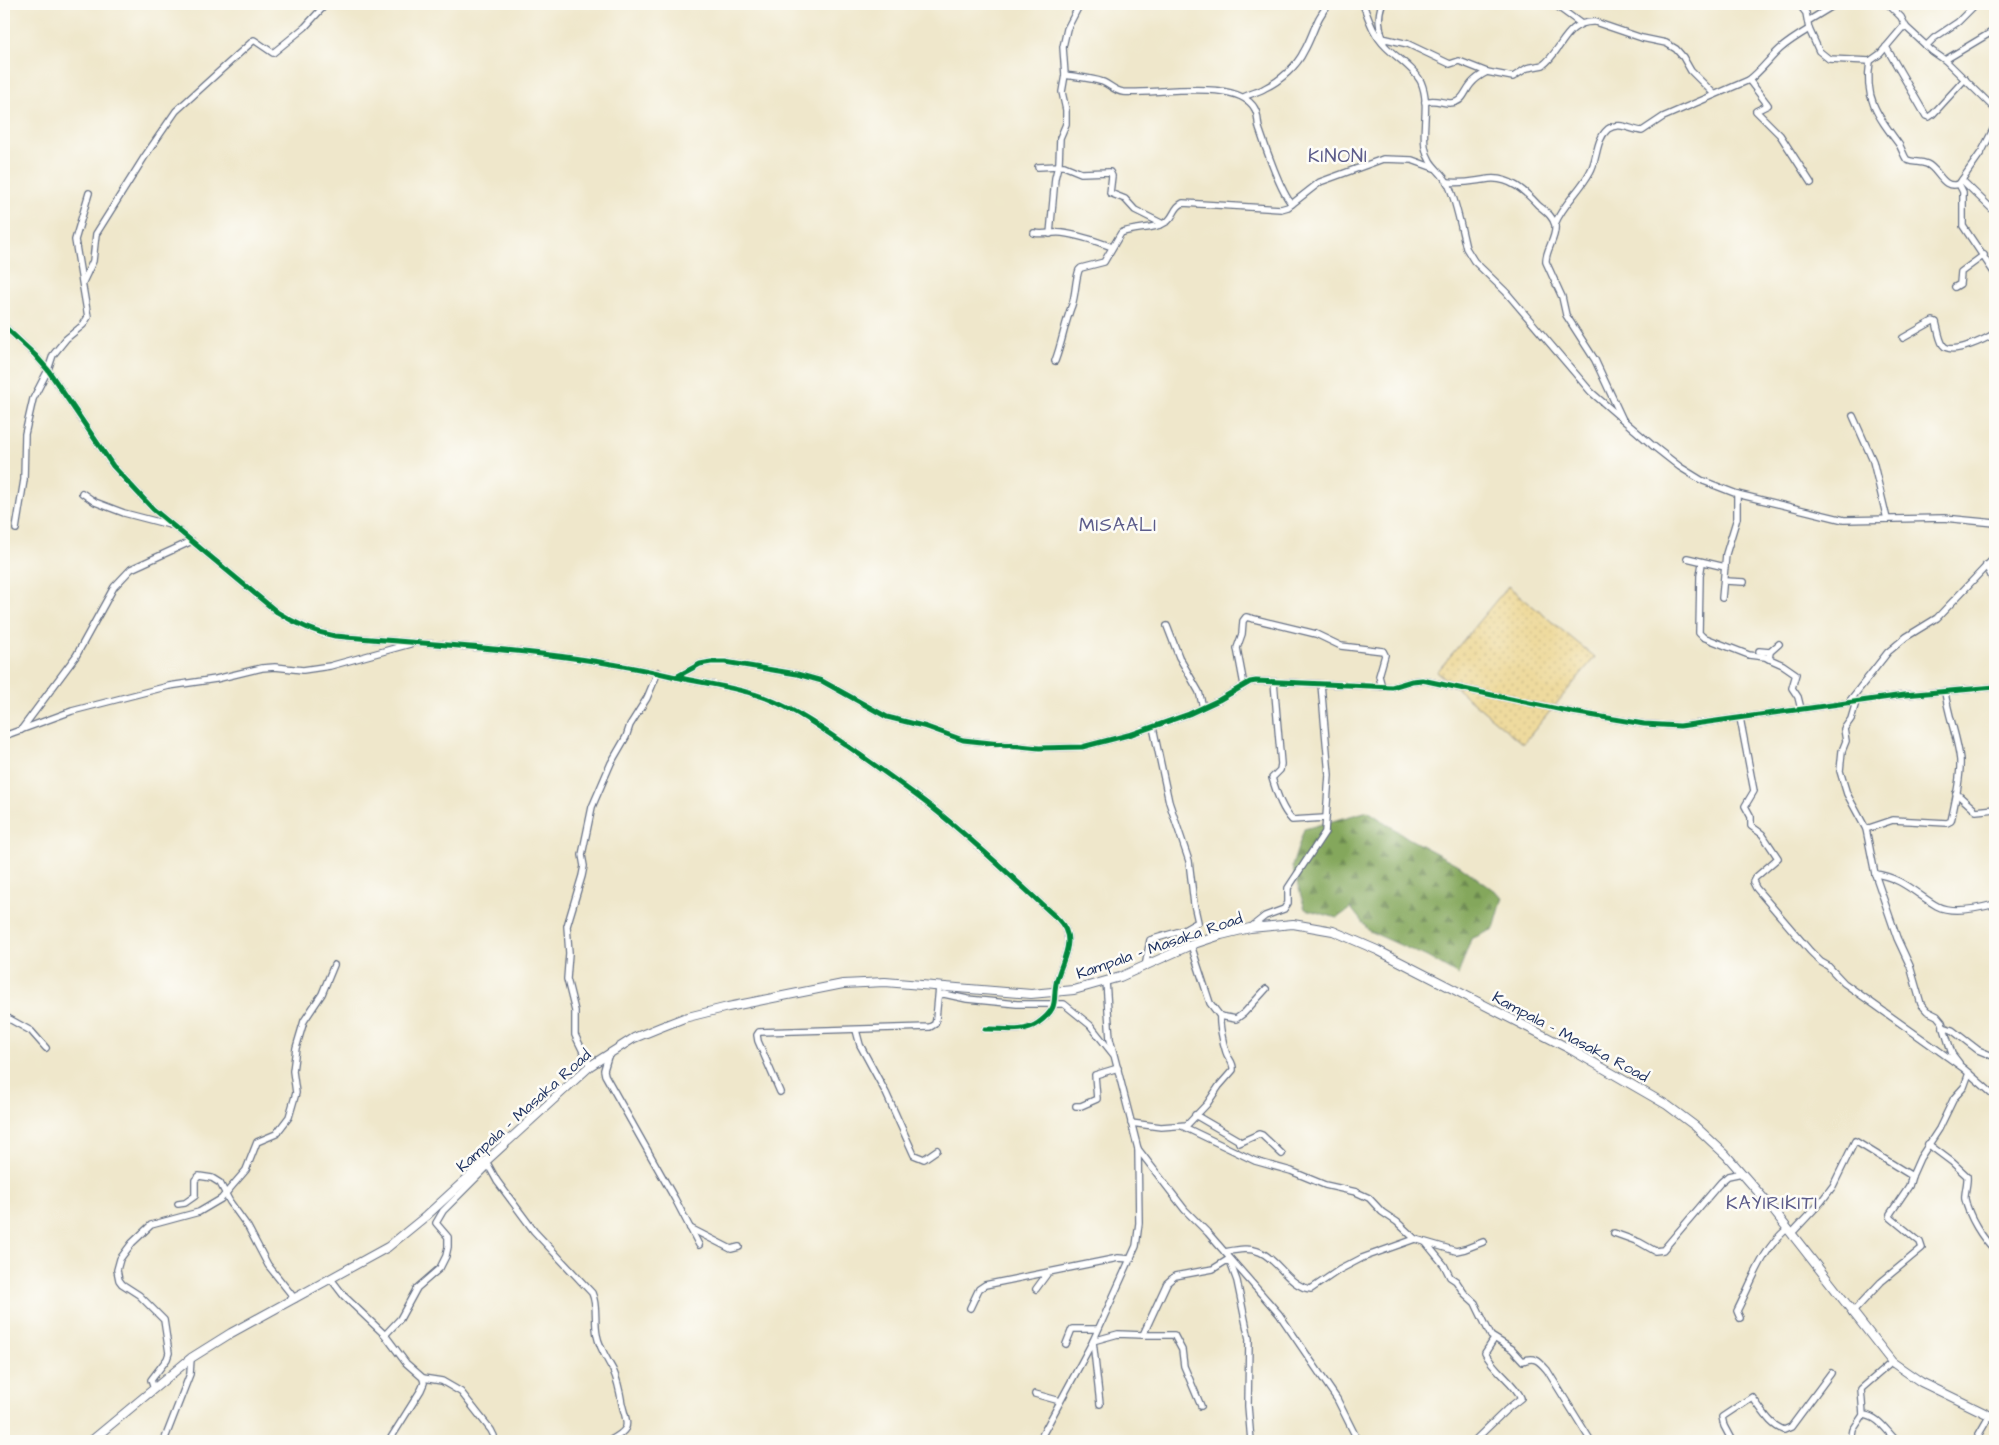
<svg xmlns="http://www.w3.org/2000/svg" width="1999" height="1445" font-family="'Architects Daughter',sans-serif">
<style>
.forest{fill:url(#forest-firs);stroke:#506b5d}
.sand{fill:url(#sand-dots);stroke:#84847e}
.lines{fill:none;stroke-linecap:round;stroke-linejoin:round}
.minor-casing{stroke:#656f84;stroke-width:8}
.major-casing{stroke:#656f84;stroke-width:10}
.minor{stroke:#fff;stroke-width:5.5}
.major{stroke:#fff;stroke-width:8}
.cycleway-casing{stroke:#fdfcf7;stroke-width:8}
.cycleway{stroke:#00873e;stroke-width:5}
.labels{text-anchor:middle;stroke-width:5;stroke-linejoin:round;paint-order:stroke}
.street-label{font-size:16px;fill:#1b2f5e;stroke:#fdfcf7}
.quarter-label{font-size:19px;letter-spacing:1px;fill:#5c5c8a;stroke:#fdfcf7}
</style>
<defs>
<pattern id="forest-firs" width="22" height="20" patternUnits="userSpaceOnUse" patternTransform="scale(1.25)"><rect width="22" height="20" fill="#84a75c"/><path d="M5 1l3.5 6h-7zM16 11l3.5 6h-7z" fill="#6b884f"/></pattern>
<pattern id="sand-dots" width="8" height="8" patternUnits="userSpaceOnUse" patternTransform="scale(1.25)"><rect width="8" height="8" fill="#eeda9e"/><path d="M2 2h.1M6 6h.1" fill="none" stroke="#ccbb8a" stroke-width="1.8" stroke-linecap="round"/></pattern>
</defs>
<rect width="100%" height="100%" fill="#fdfcf7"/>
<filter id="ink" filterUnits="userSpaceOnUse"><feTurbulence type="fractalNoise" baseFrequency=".02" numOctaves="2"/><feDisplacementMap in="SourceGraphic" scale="10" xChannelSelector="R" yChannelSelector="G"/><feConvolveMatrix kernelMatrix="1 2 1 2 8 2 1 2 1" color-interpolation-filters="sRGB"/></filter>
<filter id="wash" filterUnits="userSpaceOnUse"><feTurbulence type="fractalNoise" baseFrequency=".0096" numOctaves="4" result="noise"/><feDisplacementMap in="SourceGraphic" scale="20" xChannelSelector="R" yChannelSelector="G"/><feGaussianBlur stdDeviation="1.12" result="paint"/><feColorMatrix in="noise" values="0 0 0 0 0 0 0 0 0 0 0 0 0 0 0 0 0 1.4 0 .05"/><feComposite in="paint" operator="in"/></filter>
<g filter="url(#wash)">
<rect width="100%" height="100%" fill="#efe7cb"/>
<polygon class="forest" points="1368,811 1408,838 1462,867 1503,897 1494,929 1471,939 1458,975 1427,957 1369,931 1351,908 1337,918 1305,909 1292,866 1304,829"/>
<polygon class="sand" points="1508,586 1595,657 1523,744 1437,672"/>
</g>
<g filter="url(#ink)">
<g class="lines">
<defs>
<g id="minor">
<path d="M1363 4C1369 20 1373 34 1386 47 1397 58 1414 68 1421 82 1430 103 1422 125 1425 147 1428 165 1439 169 1447 182 1455 195 1462 232 1466 248L1474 261 1506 292 1591 392 1652 445 1680 467 1701 480 1737 494 1844 520 1944 518 1995 523"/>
<path d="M1382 4C1377 17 1379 29 1384 41"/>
<polyline points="1554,4 1580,23"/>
<polyline points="1799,4 1806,13 1809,29 1819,51 1829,59 1870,61 1880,54 1902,28 1906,27 1932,51 1945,60"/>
<polyline points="1888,4 1901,17 1906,27"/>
<polyline points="1808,21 1836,4"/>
<polyline points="1995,30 1945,60 1995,109"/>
<polyline points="1382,38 1408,44 1450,64 1459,61 1487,72"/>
<polyline points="1926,46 1934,38 1958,22 1975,5"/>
<polyline points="1886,47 1926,116 1929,117 1933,114 1965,79"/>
<path d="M1870 61C1864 98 1877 115 1898 143 1902 148 1903 155 1907 160 1914 163 1920 161 1927 164 1939 169 1942 190 1959 184L1982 151 1995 126"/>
<path d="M1065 75C1077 77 1091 78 1103 82 1110 85 1115 91 1123 92 1154 95 1238 77 1255 109 1259 116 1257 124 1260 131 1265 146 1282 195 1292 204"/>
<polyline points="1749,80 1768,105 1756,111 1780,135 1811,183"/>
<path d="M1244 97C1251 93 1259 92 1265 88 1280 81 1297 66 1304 51 1313 36 1316 17 1329 4"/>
<path d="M1425 102C1436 97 1445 106 1456 102 1464 99 1465 91 1471 84 1475 79 1481 75 1487 72L1513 77 1527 68 1543 65C1562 51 1566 20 1595 22L1642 38 1666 43 1676 49 1683 57 1691 71 1714 94"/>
<polyline points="1038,167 1058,166 1059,163 1060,138 1066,124 1066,110 1062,92 1065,75 1063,47 1067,29 1080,4"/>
<polyline points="1962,180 1995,212"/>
<path d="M1447 182C1464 184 1473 181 1489 179 1510 177 1525 191 1538 205 1545 211 1553 216 1555 225 1557 238 1545 250 1546 262L1562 297 1566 315 1595 360 1622 418"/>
<polyline points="1959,184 1963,192 1963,226 1995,274"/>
<path d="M1555 224C1563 204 1580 191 1590 172 1598 159 1595 140 1608 129 1619 121 1631 130 1642 131L1663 117 1749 80C1761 71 1769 59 1780 49 1789 41 1799 35 1809 29"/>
<path d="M1034 233C1043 235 1052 232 1062 233 1079 235 1096 241 1112 247"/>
<polyline points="1050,234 1055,178 1058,166 1064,166 1081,173 1110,172 1112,176 1110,193 1125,199 1135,210 1161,223"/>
<polyline points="83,282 93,261 96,234 145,156 176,111 254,40 273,53 305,27 326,4"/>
<polyline points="1955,287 1960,284 1961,272 1984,255"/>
<path d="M4 326 35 355 48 370 113 466 153 509 277 612C296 624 313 632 335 636 449 646 564 650 676 677 706 684 737 687 766 698 799 711 830 734 859 754 884 772 910 790 934 809 977 843 1017 882 1058 919 1077 938 1064 956 1058 976 1050 998 1063 1005 1038 1023 1022 1034 1002 1028 985 1029"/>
<path d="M1903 338 1933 321 1936 322C1938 329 1939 339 1943 345 1951 356 1986 339 1995 333"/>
<path d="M1055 361C1062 343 1065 322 1072 305 1076 293 1075 281 1079 270L1081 268 1104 262 1121 233C1135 227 1155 230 1168 221 1175 215 1174 207 1183 203L1281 209 1288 207 1320 182 1383 159 1412 160 1434 168"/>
<polyline points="1853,416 1873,461 1887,519"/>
<polyline points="82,493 95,502 124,513 170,525"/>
<polyline points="16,529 24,480 25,434 33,399 48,370 53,355 66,339 83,325 88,317 75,240 89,193"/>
<polyline points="1687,558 1725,567"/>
<polyline points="1702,563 1700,576 1699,633 1703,637 1749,655 1765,657 1783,665 1796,674 1792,688 1798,697 1801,709"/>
<polyline points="1986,565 1995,584"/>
<polyline points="1725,581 1744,582"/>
<polyline points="1722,598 1726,554 1737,518 1737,494"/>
<polyline points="1167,626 1179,657 1199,692 1203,707"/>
<polyline points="1759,651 1770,652"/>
<polyline points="1769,659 1770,652 1779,644"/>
<polyline points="676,677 700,664 711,662 725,662 797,674 822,681 887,717 927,727 963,740 1039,748 1082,747 1132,734 1189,714 1219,700 1250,682 1256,681 1392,687 1412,681 1422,680 1572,712 1644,724 1680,726 1904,695 1995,687"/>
<path d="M1274 682 1281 764 1280 770 1272 778C1277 793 1281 808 1292 820L1325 818"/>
<polyline points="1244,685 1237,648 1242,634 1243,621 1246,617 1316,634 1341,646 1383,651 1385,655 1379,676 1382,687"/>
<polyline points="1856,702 1851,719 1844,729 1846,741 1842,751 1840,771 1847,794 1866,829 1875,874 1897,938 1910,966 1921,1004 1927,1011 1937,1016 1942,1022 1952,1054 1959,1063"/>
<polyline points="1848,703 1888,652 1906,637 1937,618 1995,557"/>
<polyline points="1740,718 1754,791 1745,806 1751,817 1751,826 1762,834 1778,858 1755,878 1753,882 1756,888 1810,951 1821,962 1828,966 1844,983 1963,1068 1995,1096"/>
<polyline points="21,730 76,656 114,587 131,569 192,541"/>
<polyline points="4,736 72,711 169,686 216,679 262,668 275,667 303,670 330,666 410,644"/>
<polyline points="1956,793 1976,811 1995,809"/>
<path d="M1866 829 1893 820 1947 823 1951 821C1955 803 1961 778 1960 760 1958 739 1948 715 1945 692"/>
<path d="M1875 874C1901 877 1916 894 1937 906 1952 914 1980 908 1995 904"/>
<polyline points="1250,928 1265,916 1284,909 1288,903 1288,888 1325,832 1329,775 1321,684"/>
<polyline points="1191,945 1210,1003 1220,1016 1236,1019 1244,1013 1266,989"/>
<polyline points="1145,967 1150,940 1184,930 1198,922 1194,904 1189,861 1169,802 1153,727"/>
<polyline points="1106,981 1110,1039 1138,1149 1185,1210 1208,1233 1279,1314 1337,1399 1358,1441"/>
<polyline points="939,995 944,994 967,999 1017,1004 1064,1004 1090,1025 1113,1054"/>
<polyline points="4,1016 31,1031 46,1048"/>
<polyline points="1943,1027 1952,1030 1978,1050 1995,1057"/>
<polyline points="856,1030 860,1045 886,1093 914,1155 924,1159 937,1150"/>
<polyline points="609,1053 604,1070 605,1075 675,1199 699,1245"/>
<polyline points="590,1066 575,1035 575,1011 567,979 569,953 567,926 582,876 584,866 582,855 592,807 611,763 626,737 630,725 647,698 658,672"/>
<polyline points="780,1092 758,1041 757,1035 759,1032 930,1027 935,1024 936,1019 939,987"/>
<polyline points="1076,1106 1081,1106 1097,1099 1095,1075 1118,1068"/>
<polyline points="1195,1115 1238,1140 1239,1143 1259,1134 1262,1135 1282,1154"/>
<path d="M1131 1123 1161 1127 1187 1125 1207 1104 1219 1086 1233 1070C1234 1062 1228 1059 1226 1052 1223 1043 1219 1024 1220 1016"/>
<polyline points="1182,1126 1255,1161 1291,1171 1325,1185 1356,1192 1369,1198 1382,1212 1397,1222 1415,1239"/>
<path d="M1928 1144 1952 1162 1967 1176C1968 1183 1964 1194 1965 1199 1969 1217 1982 1238 1995 1251"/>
<path d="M486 1161 497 1181 534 1231 592 1293C598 1306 594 1321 597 1335 599 1347 607 1359 613 1370 618 1381 620 1392 622 1404 627 1425 633 1428 609 1441"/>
<polyline points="178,1204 185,1203 195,1196 195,1180 199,1176 212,1178 220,1183 230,1202 248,1227 268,1265 295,1299"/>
<polyline points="690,1228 731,1249 739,1247"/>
<polyline points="1614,1233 1639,1242 1655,1251 1663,1250 1721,1182 1728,1176 1742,1173"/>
<polyline points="1792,1233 1821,1202 1833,1186 1855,1141 1912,1176 1920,1158 1939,1129 1954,1098 1964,1087 1969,1073"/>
<path d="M1426 1243 1444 1265 1450 1277 1456 1281 1464 1293 1475 1303 1491 1336 1512 1349 1523 1361C1535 1356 1539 1361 1547 1370L1591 1441"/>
<path d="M1225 1252C1236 1250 1249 1247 1260 1252 1279 1260 1289 1287 1311 1289L1339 1270 1362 1258 1415 1239 1456 1251 1465 1249 1483 1242"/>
<polyline points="331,1279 344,1296 385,1335 406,1363 423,1378 442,1381 461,1392 491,1430 494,1436 494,1441"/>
<polyline points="1036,1289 1047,1274"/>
<polyline points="970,1308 979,1289 985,1285 1118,1258 1131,1259"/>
<polyline points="1852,1313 1881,1282 1922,1248 1920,1242 1891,1218 1890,1214 1909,1186 1912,1176"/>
<path d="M1740 1318 1737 1311C1752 1282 1762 1249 1788 1228"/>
<polyline points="385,1335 400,1319 417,1288 440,1268 446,1256 448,1247 448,1237 436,1223 443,1211 488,1166"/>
<polyline points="1143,1335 1174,1335 1182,1350 1184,1366 1201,1406"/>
<polyline points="1066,1344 1072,1329 1097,1329"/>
<polyline points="154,1389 151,1380 167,1359 169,1353 164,1320 139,1295 122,1284 119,1280 117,1270 120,1259 132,1243 151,1225 199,1212 221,1199 246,1170 257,1142 276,1134 289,1117 296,1093 293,1071 296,1048 304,1021 322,994 334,965"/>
<polyline points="1035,1394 1060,1401"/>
<polyline points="1100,1404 1093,1341 1118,1334 1143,1335 1167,1283 1175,1276 1213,1269 1229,1259 1237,1281 1249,1339 1248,1406 1251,1441"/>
<path d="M1863 1415C1879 1416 1886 1431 1897 1441"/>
<polyline points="164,1441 190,1374 191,1358"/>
<polyline points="389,1441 421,1390 424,1383 423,1378"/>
<polyline points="1039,1441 1093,1341 1136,1246 1139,1223 1138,1149"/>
<path d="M1474 1441 1506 1410 1521 1398C1515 1383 1494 1371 1485 1353L1494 1339"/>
<path d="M1732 1441 1724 1426 1722 1417 1752 1397C1762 1409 1769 1425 1784 1430L1791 1427 1831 1373"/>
<polyline points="1851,1441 1853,1430 1863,1415 1861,1389 1892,1362"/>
<polyline points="1975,1441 1990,1415"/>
</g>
<polyline id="major" points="91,1441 191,1358 231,1333 388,1247 426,1216 590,1066 634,1038 661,1027 684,1018 728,1007 843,984 885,982 1031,994 1074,990 1120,977 1191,945 1221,935 1250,928 1293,924 1333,931 1377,950 1570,1049 1667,1105 1695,1126 1726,1155 1766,1201 1892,1362 1921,1382 1995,1418"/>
</defs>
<use href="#minor" class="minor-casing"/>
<use href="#major" class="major-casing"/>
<use href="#minor" class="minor"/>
<use href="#major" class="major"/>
<defs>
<g id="cycleway">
<path d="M4 326 35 355 48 370 113 466 153 509 277 612C296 624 313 632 335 636 449 646 564 650 676 677 706 684 737 687 766 698 799 711 830 734 859 754 884 772 910 790 934 809 977 843 1017 882 1058 919 1077 938 1064 956 1058 976 1050 998 1063 1005 1038 1023 1022 1034 1002 1028 985 1029"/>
<polyline points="676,677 700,664 711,662 725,662 797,674 822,681 887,717 927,727 963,740 1039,748 1082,747 1132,734 1189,714 1219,700 1250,682 1256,681 1392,687 1412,681 1422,680 1572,712 1644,724 1680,726 1904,695 1995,687"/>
</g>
</defs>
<use href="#cycleway" class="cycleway-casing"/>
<use href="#cycleway" class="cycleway"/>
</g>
</g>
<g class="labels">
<g class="street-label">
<text transform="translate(1159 945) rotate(-19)" y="6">Kampala - Masaka Road</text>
<text transform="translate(1571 1036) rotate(28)" y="6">Kampala - Masaka Road</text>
<text transform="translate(523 1110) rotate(-42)" y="6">Kampala - Masaka Road</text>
</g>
<g class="quarter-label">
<text x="1338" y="162">KINONI</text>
<text x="1118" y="531">MISAALI</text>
<text x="1772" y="1209">KAYIRIKITI</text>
</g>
</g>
<rect width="1999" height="1445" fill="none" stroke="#fdfcf7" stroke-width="20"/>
</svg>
